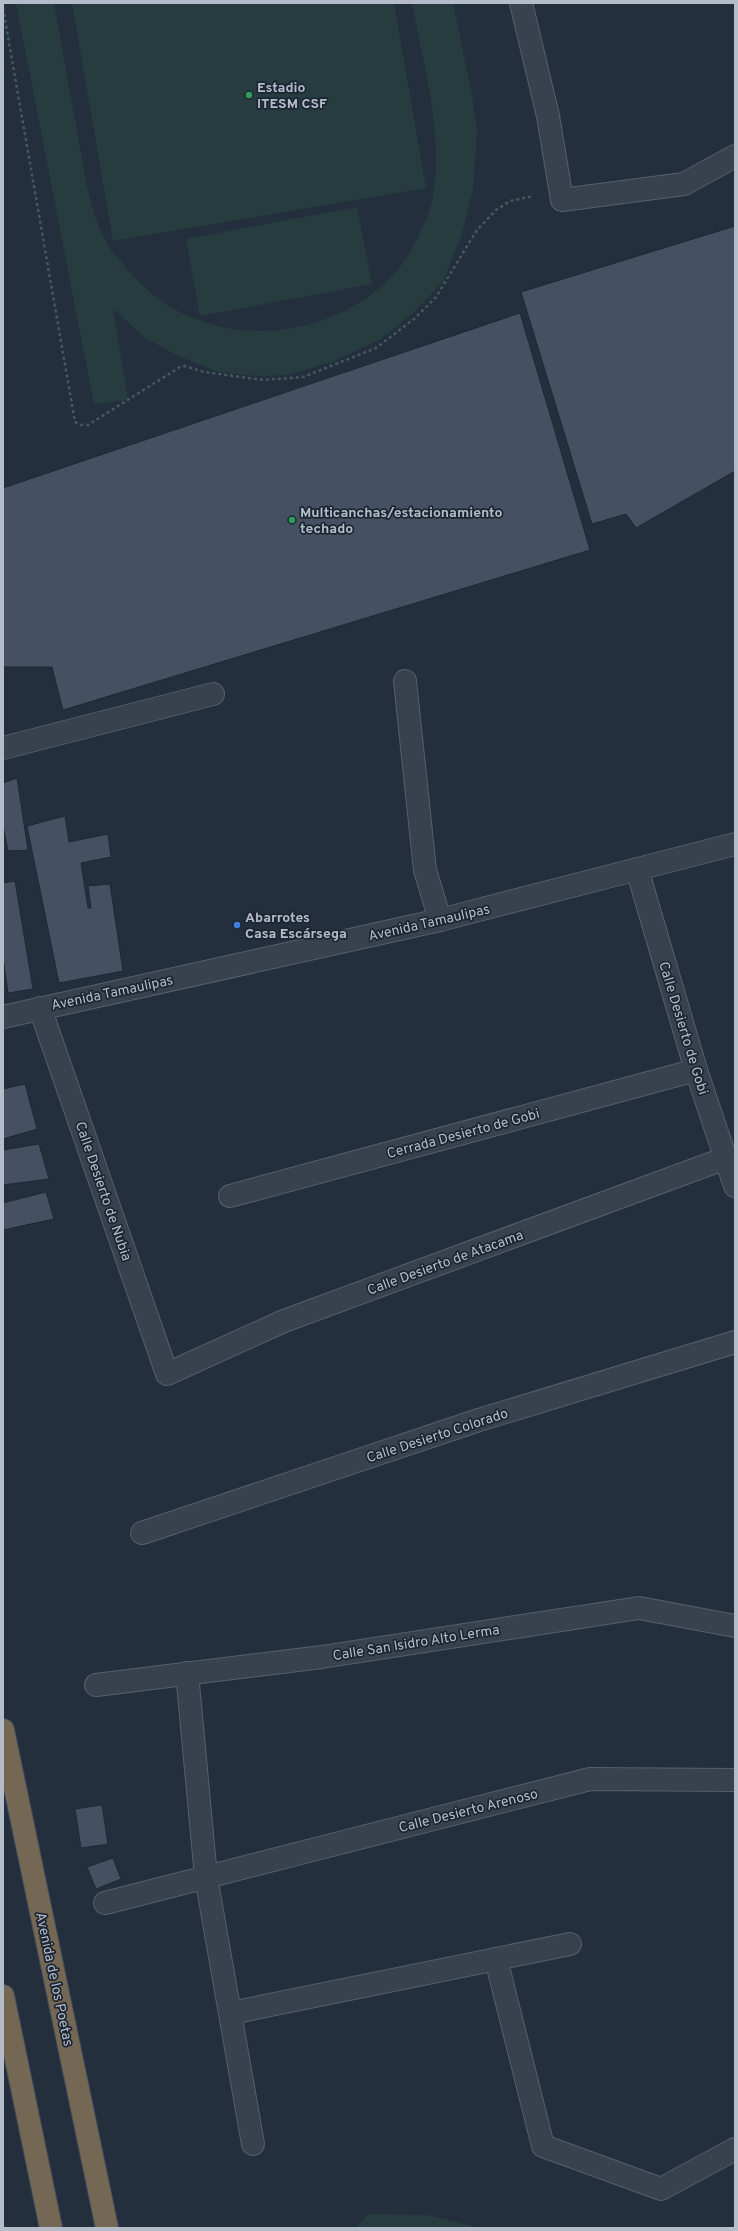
<svg xmlns="http://www.w3.org/2000/svg" width="738" height="2231" font-family="Overpass,sans-serif">
<style>
.green{fill:#263c3f}
.building{fill:#455162;stroke:#1f2835}
.lines{fill:none;stroke-linecap:round;stroke-linejoin:round}
.minor-casing{stroke:#565f6c;stroke-width:24}
.highway-casing{stroke:#434c59;stroke-width:24}
.path{stroke:#44595c;stroke-width:2.5;stroke-dasharray:3 3;stroke-linecap:butt}
.minor{stroke:#38414e;stroke-width:22}
.highway{stroke:#746855;stroke-width:22}
.leisure-dot{fill:#2e9e5b;stroke:#1d2633;stroke-width:1.5}
.shop-dot{fill:#3f7fe0;stroke:#1d2633;stroke-width:1.5}
.labels{text-anchor:middle;stroke-width:3.5;stroke-linejoin:round;paint-order:stroke}
.poi-label{font-size:14px;font-weight:bold;fill:#b4bcc9;stroke:#1d2633;text-anchor:start}
.street-label{font-size:14px;fill:#b4bcc9;stroke:#1d2633}
</style>
<rect width="100%" height="100%" fill="#242f3e"/>
<g class="green">
<path d="M16 3H54C62 46 69 89 77 131 84 168 88 206 105 240 110 251 121 261 129 271 195 351 320 349 391 277 405 263 416 243 424 225 452 163 424 68 412 3H453L472 95 477 131 473 189 462 234 443 282 415 311 381 339 334 361 288 375 256 376 219 372 178 356 147 339 113 309 128 400 94 404Z"/>
<polygon points="72,3 394,3 426,188 113,241"/>
<polygon points="357,207 372,284 200,316 186,239"/>
<polygon points="368,2214 427,2215 481,2228 356,2228"/>
</g>
<g class="building">
<polygon points="735,226 735,471 636,528 626,514 592,524 521,292"/>
<polygon points="520,313 590,550 63,710 52,667 3,667 3,488"/>
<polygon points="17,778 28,850 8,851 3,825 3,783"/>
<polygon points="65,816 69,842 108,834 111,857 81,863 88,908 91,908 88,886 110,884 123,971 59,983 27,826"/>
<polygon points="15,881 33,989 8,993 3,957 3,883"/>
<polygon points="25,1084 37,1129 3,1139 3,1089"/>
<polygon points="39,1144 49,1179 3,1185 3,1150"/>
<polygon points="46,1192 54,1219 3,1230 3,1203"/>
<polygon points="102,1805 108,1844 81,1848 75,1809"/>
<polygon points="113,1858 121,1879 96,1889 87,1867"/>
</g>
<g class="lines">
<defs>
<g id="minor">
<polyline points="521,3 548,116 562,200 684,184 735,156"/>
<polyline points="405,681 425,870 440,920"/>
<polyline points="3,748 213,694"/>
<polyline points="637,869 696,1070 735,1186"/>
<polyline points="40,1008 167,1374 284,1321 726,1158"/>
<polyline points="3,1017 440,920 735,844"/>
<polyline points="230,1196 696,1070"/>
<polyline points="142,1533 479,1420 735,1342"/>
<polyline points="187,1673 206,1877 253,2144"/>
<polyline points="96,1685 322,1657 639,1608 735,1626"/>
<polyline points="105,1903 590,1779 735,1780"/>
<polyline points="496,1959 543,2146 661,2189 735,2149"/>
<polyline points="231,2013 570,1944"/>
</g>
<g id="highway">
<polyline points="3,1730 107,2228"/>
<polyline points="3,1996 51,2228"/>
</g>
</defs>
<use href="#minor" class="minor-casing"/>
<use href="#highway" class="highway-casing"/>
<polyline class="path" points="3,8 75,422 82,425 88,425 180,367 185,366 204,372 263,380 303,377 376,348 414,319 436,297 477,230 496,210 510,201 534,196"/>
<use href="#minor" class="minor"/>
<use href="#highway" class="highway"/>
</g>
<g class="leisure-dot">
<circle cx="249" cy="95" r="4"/>
<circle cx="292" cy="520" r="4"/>
</g>
<circle class="shop-dot" cx="237" cy="925" r="4"/>
<g class="labels">
<g class="poi-label">
<text x="257" y="92">Estadio<tspan x="257" dy="16">ITESM CSF</tspan></text>
<text x="300" y="517">Multicanchas/estacionamiento<tspan x="300" dy="16">techado</tspan></text>
<text x="245" y="922">Abarrotes<tspan x="245" dy="16">Casa Escársega</tspan></text>
</g>
<g class="street-label">
<text transform="translate(429 922) rotate(-13)" y="5">Avenida Tamaulipas</text>
<text transform="translate(112 992) rotate(-12)" y="5">Avenida Tamaulipas</text>
<text transform="translate(684 1028) rotate(73)" y="5">Calle Desierto de Gobi</text>
<text transform="translate(463 1133) rotate(-15)" y="5">Cerrada Desierto de Gobi</text>
<text transform="translate(104 1191) rotate(71)" y="5">Calle Desierto de Nubia</text>
<text transform="translate(445 1262) rotate(-20)" y="5">Calle Desierto de Atacama</text>
<text transform="translate(437 1435) rotate(-18)" y="5">Calle Desierto Colorado</text>
<text transform="translate(416 1642) rotate(-9)" y="5">Calle San Isidro Alto Lerma</text>
<text transform="translate(468 1810) rotate(-14)" y="5">Calle Desierto Arenoso</text>
<text transform="translate(55 1979) rotate(78)" y="5">Avenida de los Poetas</text>
</g>
</g>
<rect width="738" height="2231" fill="none" stroke="#b4bcc9" stroke-width="8"/>
</svg>
